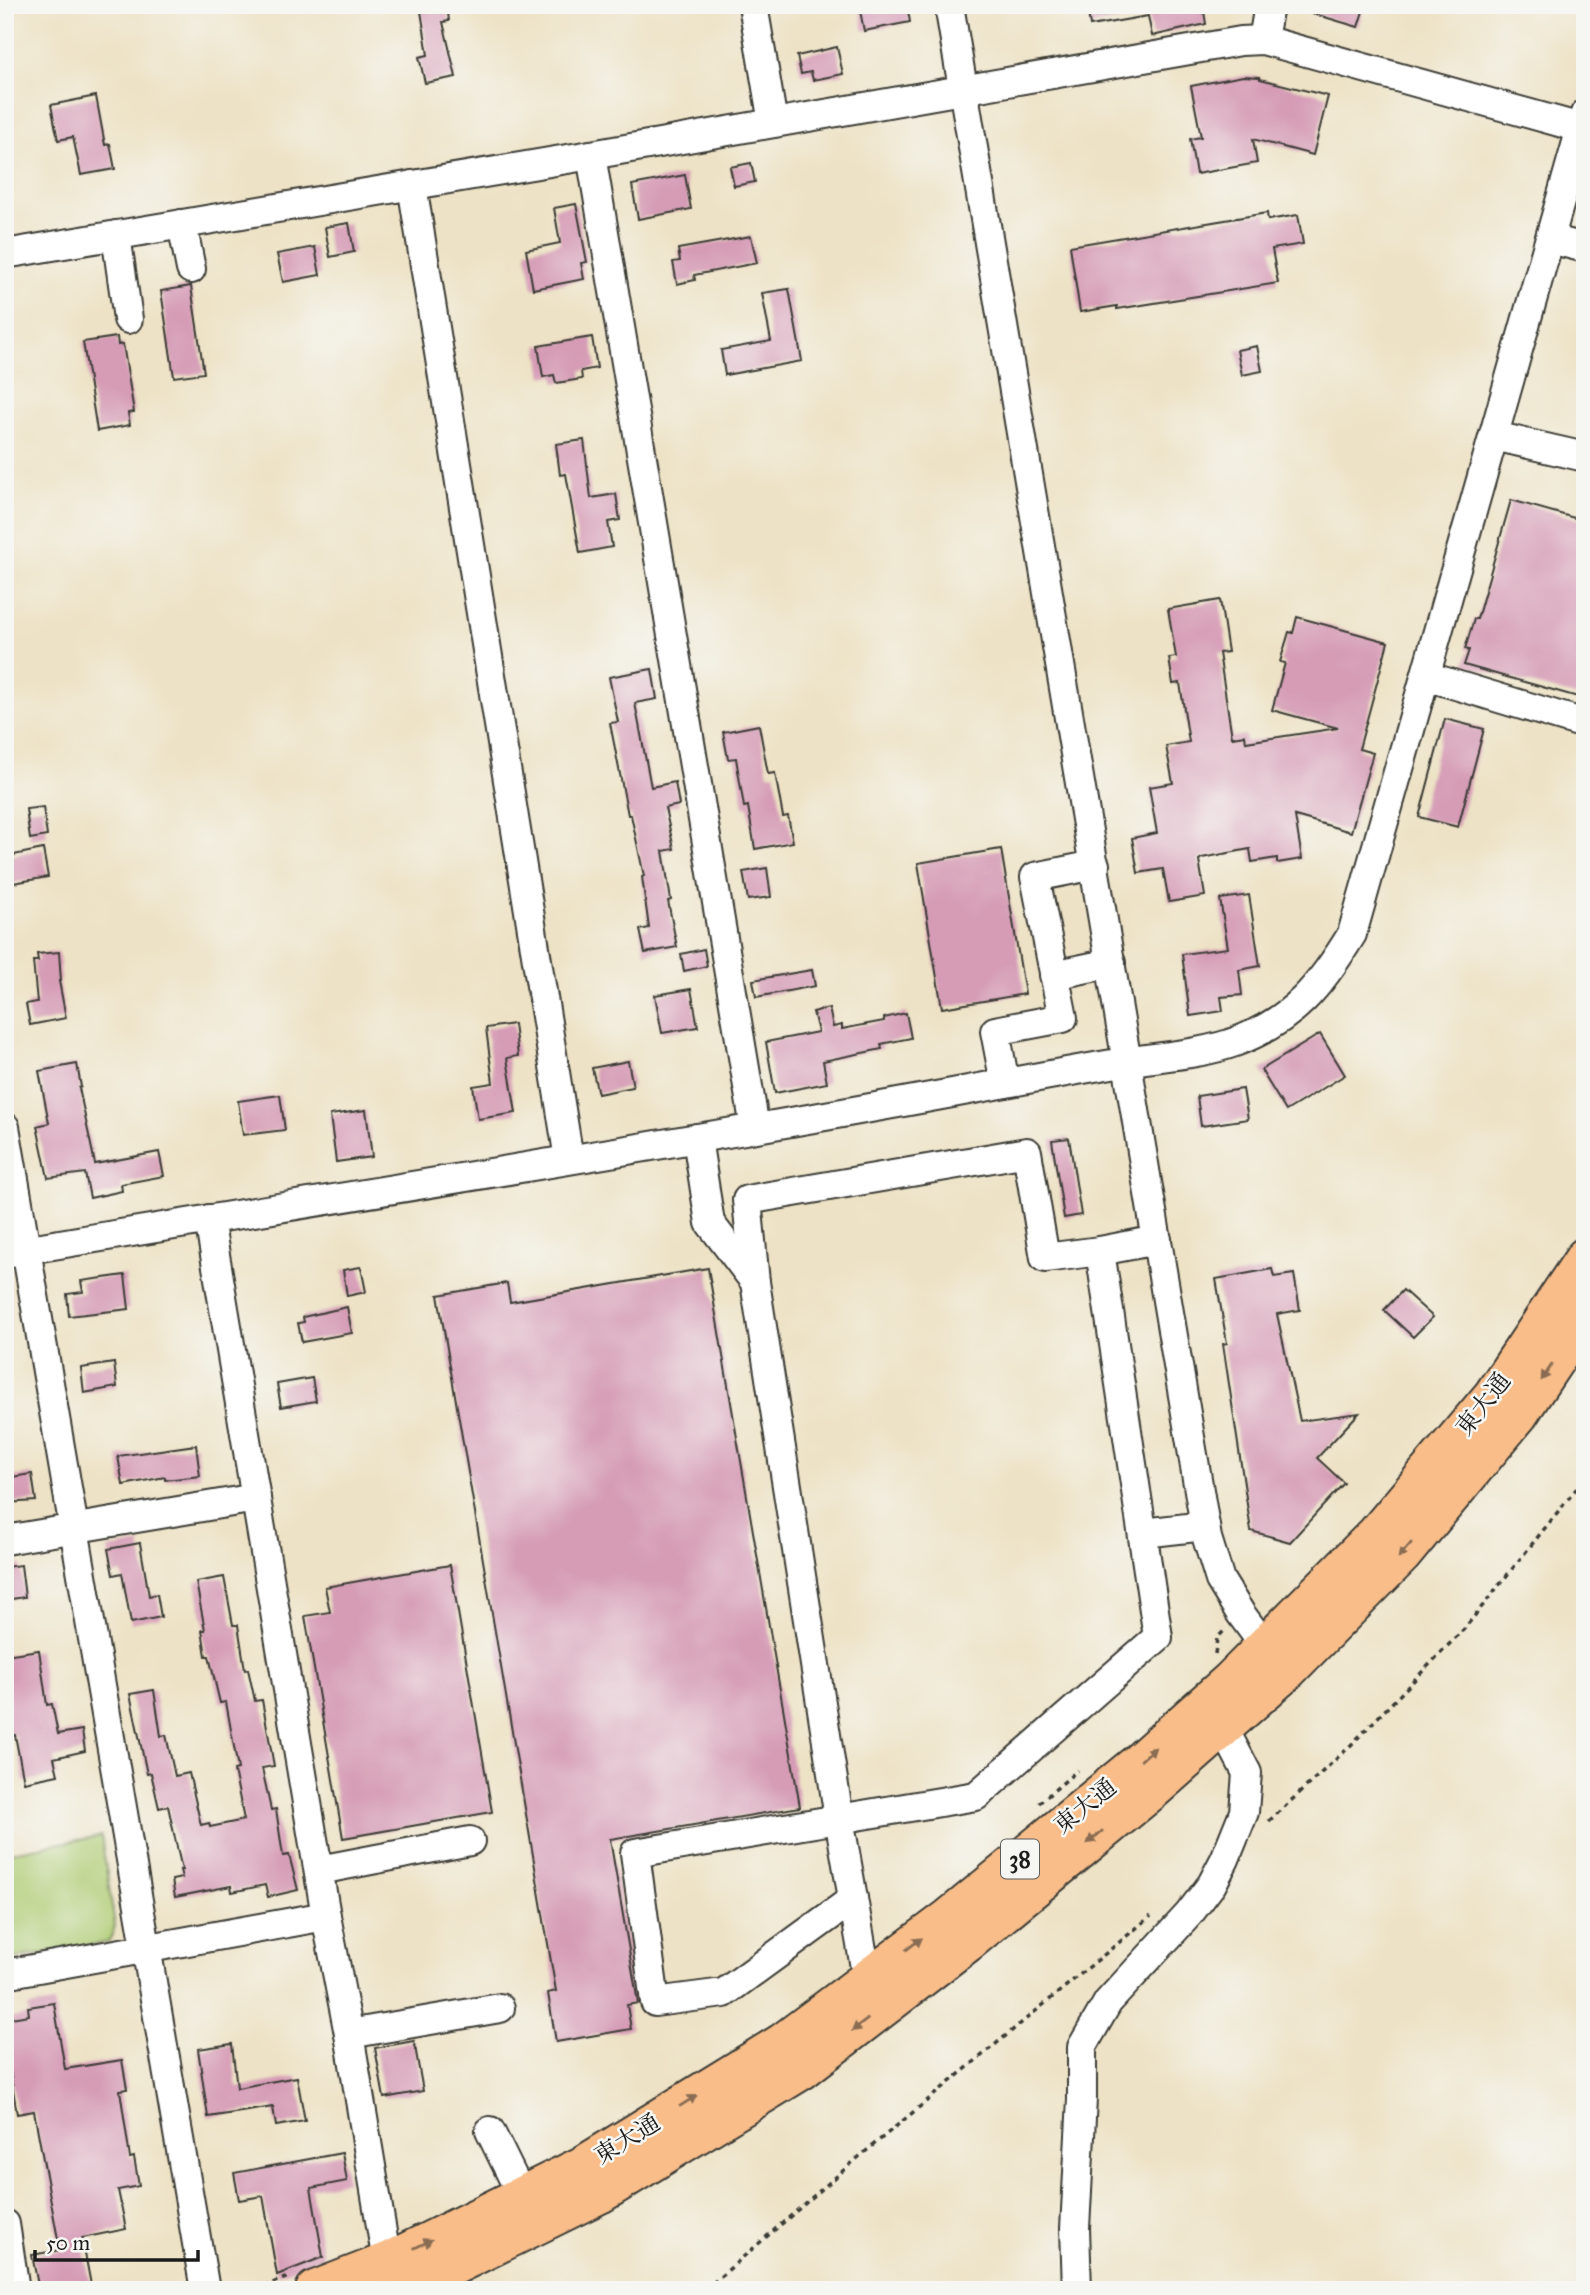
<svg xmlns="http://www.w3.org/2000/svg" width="1590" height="2295" font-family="'IM FELL Great Primer','Noto Serif JP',serif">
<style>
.green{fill:#afcc73;stroke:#667448;stroke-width:2}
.building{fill:#d69cb6}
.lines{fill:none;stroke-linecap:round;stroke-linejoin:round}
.minor-casing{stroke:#3b3a35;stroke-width:32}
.highway-casing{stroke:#3b3a35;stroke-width:42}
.path{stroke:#3b3a35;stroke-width:3.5;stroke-dasharray:5 5;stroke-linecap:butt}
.minor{stroke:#fff;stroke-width:28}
.highway{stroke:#f8bd89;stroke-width:38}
.oneway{fill:#8a6c52}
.labels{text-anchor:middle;stroke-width:5;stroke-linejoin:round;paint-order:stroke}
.shield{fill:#f6f6f2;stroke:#5d5d5c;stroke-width:2}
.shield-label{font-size:23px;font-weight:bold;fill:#1c1c1c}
.street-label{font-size:24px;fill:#1c1c1c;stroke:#f6f6f2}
</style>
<rect width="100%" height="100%" fill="#f6f6f2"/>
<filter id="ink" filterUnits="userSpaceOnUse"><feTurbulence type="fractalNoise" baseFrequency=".0143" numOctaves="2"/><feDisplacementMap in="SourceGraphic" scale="14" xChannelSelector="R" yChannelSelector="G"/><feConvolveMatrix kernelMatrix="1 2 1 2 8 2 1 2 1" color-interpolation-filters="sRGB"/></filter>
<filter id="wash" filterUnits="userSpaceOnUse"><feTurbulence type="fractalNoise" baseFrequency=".00686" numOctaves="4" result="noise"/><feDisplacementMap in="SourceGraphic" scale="28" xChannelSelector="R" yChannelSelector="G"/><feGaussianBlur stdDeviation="1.57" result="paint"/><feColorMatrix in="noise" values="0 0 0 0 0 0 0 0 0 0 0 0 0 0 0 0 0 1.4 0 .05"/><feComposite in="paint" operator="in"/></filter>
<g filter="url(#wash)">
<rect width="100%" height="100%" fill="#ede2c5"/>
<polygon class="green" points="101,1836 115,1926 109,1942 5,1960 5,1853"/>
<g id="blocks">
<g class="building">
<polygon points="420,5 447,5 449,21 443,22 456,77 425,83 419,57 428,55"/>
<polygon points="859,5 907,5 910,22 864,31"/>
<polygon points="1087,5 1203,5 1206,24 1152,36 1148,16 1090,26"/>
<polygon points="1302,5 1365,5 1358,27 1301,10"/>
<polygon points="837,47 843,74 813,80 811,72 801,74 797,56"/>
<polygon points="1243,76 1260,77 1260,79 1328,96 1313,155 1253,139 1257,163 1196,174 1190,139 1201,137 1191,86"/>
<polygon points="96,96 105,145 110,144 115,169 81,175 73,137 58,140 51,105"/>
<polygon points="751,163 755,182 734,186 730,167"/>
<polygon points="685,175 691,209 638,219 632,185"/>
<polygon points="576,204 587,262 581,263 584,279 533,289 526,250 560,243 554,208"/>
<polygon points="1267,213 1268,220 1298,215 1303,244 1272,249 1278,283 1117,309 1117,306 1080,312 1070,246"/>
<polygon points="349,223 354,252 330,257 325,227"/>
<polygon points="751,236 757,263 694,275 695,280 677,284 673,262 680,261 678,249"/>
<polygon points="315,247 320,275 283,282 277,254"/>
<polygon points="191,286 204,373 174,377 161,291"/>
<polygon points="789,289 802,361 725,375 721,350 771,341 762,293"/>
<polygon points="117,337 118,345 123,344 134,412 128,413 130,425 97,431 83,342"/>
<polygon points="592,337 597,368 581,371 582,379 556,383 554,375 543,377 538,346"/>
<polygon points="1257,346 1262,371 1242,375 1237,350"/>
<polygon points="584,440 591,498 616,494 620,520 608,522 612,547 580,553 566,474 560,475 556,444"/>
<polygon points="1511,500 1585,521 1585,699 1464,665 1469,650 1465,649 1474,619 1477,619"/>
<polygon points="1220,600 1228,652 1219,653 1232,737 1245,735 1246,742 1338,728 1272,710 1285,663 1280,662 1289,632 1293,633 1297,617 1388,642 1359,749 1373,753 1351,832 1295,816 1302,859 1277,863 1277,858 1252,862 1250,849 1202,858 1199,860 1205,896 1169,902 1163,869 1138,873 1132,838 1157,833 1149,787 1173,783 1166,746 1189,742 1180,683 1173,684 1169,658 1176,657 1168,609"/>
<polygon points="652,669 657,699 635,703 651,787 675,782 679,805 665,808 674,849 663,851 671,900 668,901 677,947 645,953 640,930 649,928 642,877 644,876 631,815 628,815 610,723 618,722 609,677"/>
<polygon points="1445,719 1484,729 1458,827 1419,817"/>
<polygon points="759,725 768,774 775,773 783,817 788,816 793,842 755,849 748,806 744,807 736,758 728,759 723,732"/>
<polygon points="43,807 47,836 30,839 26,809"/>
<polygon points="43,849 48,877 13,883 9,856"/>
<polygon points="1001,849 1025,994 942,1008 918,863"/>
<polygon points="767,868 771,897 748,900 743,872"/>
<polygon points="1249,895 1260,966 1239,970 1242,995 1221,997 1223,1011 1190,1016 1182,954 1228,948 1220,899"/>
<polygon points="704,949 707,966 684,971 681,954"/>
<polygon points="59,952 61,981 59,981 66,1018 30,1025 26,1004 37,1002 33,961 38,961 37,954"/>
<polygon points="812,970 815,986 756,997 753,980"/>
<polygon points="691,989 698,1027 662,1033 655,995"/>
<polygon points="829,1008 833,1027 842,1025 842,1029 884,1021 884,1018 906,1013 911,1038 881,1044 882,1049 823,1061 827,1083 775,1093 766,1042 818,1032 813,1012"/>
<polygon points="514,1024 518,1056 507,1058 516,1113 478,1119 473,1086 493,1083 486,1028"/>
<polygon points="1320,1034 1345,1075 1286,1111 1261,1070"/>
<polygon points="628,1061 633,1087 598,1094 592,1068"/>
<polygon points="77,1064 81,1087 79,1088 95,1164 159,1152 164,1176 121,1184 122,1191 90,1198 85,1173 48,1178 37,1126 49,1123 39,1071"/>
<polygon points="1243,1089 1248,1119 1201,1126 1197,1096"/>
<polygon points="280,1095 285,1130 243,1135 238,1101"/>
<polygon points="366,1110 372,1157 336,1162 330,1115"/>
<polygon points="1069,1138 1081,1215 1064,1218 1052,1140"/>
<polygon points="361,1267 366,1292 347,1296 343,1270"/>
<polygon points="708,1268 800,1807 610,1839 638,2003 627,2005 631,2029 556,2042 548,1993 556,1991 438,1295 507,1283 510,1302"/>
<polygon points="1272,1269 1274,1277 1294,1274 1300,1310 1277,1314 1300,1421 1359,1413 1317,1458 1344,1483 1290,1542 1251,1531 1223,1344 1227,1343 1216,1279"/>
<polygon points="125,1275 129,1309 69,1316 67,1294 83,1292 81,1281"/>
<polygon points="1403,1290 1433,1317 1413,1337 1384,1310"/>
<polygon points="347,1307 352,1333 302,1342 298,1323 304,1322 303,1317"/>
<polygon points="114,1363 117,1387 84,1393 81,1368"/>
<polygon points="312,1378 316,1401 281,1407 277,1384"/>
<polygon points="196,1445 200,1476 165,1480 165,1477 123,1485 118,1456"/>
<polygon points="32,1474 36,1501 5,1503 5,1478"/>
<polygon points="140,1543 149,1596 157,1594 161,1617 131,1623 122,1573 113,1575 108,1549"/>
<polygon points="21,1565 25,1597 5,1600 5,1567"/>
<polygon points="450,1565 492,1812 343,1838 305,1616 330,1612 325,1587"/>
<polygon points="224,1577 233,1625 238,1625 245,1670 248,1669 255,1701 262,1700 274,1766 262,1768 271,1810 276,1809 283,1856 289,1855 298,1890 268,1897 265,1885 232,1892 231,1886 175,1897 172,1880 182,1878 180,1870 182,1870 168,1806 159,1808 151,1773 147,1774 130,1694 154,1690 161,1736 166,1735 175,1776 189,1773 201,1825 209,1823 210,1827 244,1820 234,1770 238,1769 226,1702 220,1703 209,1656 206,1656 202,1630 205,1630 196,1582"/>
<polygon points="39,1650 47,1705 52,1704 58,1734 82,1730 85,1751 54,1758 58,1775 24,1782 15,1735 5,1736 5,1655"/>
<polygon points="54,2003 65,2069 122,2060 127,2089 120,2090 130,2158 134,2157 139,2186 118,2190 126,2229 82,2238 92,2290 39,2290 32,2255 60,2250 34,2111 17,2114 7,2053 5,2053 5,2019 29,2015 28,2007"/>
<polygon points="414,2041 423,2091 384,2098 375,2048"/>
<polygon points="232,2044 237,2088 297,2077 305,2121 276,2126 273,2107 208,2117 198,2049"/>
<polygon points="342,2153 347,2181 311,2188 323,2257 277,2275 263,2196 239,2200 234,2173"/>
</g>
</g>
</g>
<g filter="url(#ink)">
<use href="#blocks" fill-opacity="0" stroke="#3b3a35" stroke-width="2"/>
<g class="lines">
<defs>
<g id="minor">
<polyline points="753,5 773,123"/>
<polyline points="949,5 1207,1538 1220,1580 1241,1614 1275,1660"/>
<polyline points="1263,40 1269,5"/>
<polyline points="591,155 755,1128"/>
<polyline points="412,185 569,1159"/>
<polyline points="182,224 191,269"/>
<polyline points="116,235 128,319"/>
<polyline points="1550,239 1585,248"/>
<polyline points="5,254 591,155 1241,41 1263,40 1581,128"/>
<polyline points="1494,436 1585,457"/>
<polyline points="1426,676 1585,724"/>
<polyline points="1054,975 1111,963"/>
<polyline points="1005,1083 995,1031 1063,1018 1035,877 1095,865"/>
<polyline points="5,1127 205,2290"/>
<polyline points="697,1138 710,1223 755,1282 839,1818 867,1979"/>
<polyline points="209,1219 326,1916 349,2034 387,2262 395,2278"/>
<path d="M5 1253C299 1204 593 1158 887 1105 966 1091 1045 1075 1124 1062 1161 1056 1199 1055 1235 1042 1294 1020 1321 985 1352 934L1585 114"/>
<polyline points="755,1282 747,1200 1027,1152 1045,1258 1100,1251"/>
<polyline points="1143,1533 1205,1526"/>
<polyline points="5,1540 256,1498"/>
<polyline points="319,1870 470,1841"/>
<polyline points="853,1899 724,1993 655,2002 635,1853 976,1796 1158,1637 1100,1251 1157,1240"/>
<polyline points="5,1974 326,1916"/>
<polyline points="349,2034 500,2008"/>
<polyline points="490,2131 522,2196"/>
<polyline points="5,2224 15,2290"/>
<polyline points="1077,2290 1075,2228 1082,2099 1082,2047 1108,2002 1189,1914 1212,1884 1225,1859 1244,1812 1247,1773 1224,1729"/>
</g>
<g id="highway">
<polyline points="315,2290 387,2262 584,2165 782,2043 949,1918 1138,1763 1230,1681 1376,1534 1493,1395 1585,1257"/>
<polyline points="404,2290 600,2194 802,2070 967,1943 1154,1789 1285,1673 1402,1555 1519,1414 1585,1315"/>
</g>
</defs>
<use href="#minor" class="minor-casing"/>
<use href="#highway" class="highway-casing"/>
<g class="path">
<polyline points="1576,1230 1585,1217"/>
<polyline points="1215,1654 1217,1638 1225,1630"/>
<polyline points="1039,1803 1078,1770"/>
<polyline points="1269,1821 1348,1748 1464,1629 1585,1478"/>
<polyline points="254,2290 288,2277"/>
<polyline points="705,2290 860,2156 1151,1916"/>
</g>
<use href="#minor" class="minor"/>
<use href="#highway" class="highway"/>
</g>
<defs><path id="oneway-solid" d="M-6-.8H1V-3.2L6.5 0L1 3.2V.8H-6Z" transform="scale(1.75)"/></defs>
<g class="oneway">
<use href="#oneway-solid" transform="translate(1547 1372) rotate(124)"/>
<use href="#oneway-solid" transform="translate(1405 1550) rotate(131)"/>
<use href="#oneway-solid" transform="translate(1148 1754) rotate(-42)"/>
<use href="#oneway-solid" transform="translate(1095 1837) rotate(140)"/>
<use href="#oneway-solid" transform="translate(914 1944) rotate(-37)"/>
<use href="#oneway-solid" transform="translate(860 2025) rotate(142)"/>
<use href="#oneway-solid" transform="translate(688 2101) rotate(-32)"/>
<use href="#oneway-solid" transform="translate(423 2244) rotate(-26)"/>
</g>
</g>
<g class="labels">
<rect class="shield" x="1001" y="1839.5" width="38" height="39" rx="5"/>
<g class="shield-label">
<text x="1020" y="1867">38</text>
</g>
<g class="street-label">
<text transform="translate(1483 1404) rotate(-52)" y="8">東大通</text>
<text transform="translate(1085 1806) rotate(-39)" y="8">東大通</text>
<text transform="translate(627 2139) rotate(-32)" y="8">東大通</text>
</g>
</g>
<rect width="1590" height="2295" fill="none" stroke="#f6f6f2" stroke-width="28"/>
<path d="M35 2250v10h163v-10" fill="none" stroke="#1c1c1c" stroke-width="3.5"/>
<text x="46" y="2250" font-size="21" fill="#1c1c1c" stroke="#f6f6f2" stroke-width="5" paint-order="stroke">50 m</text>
</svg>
